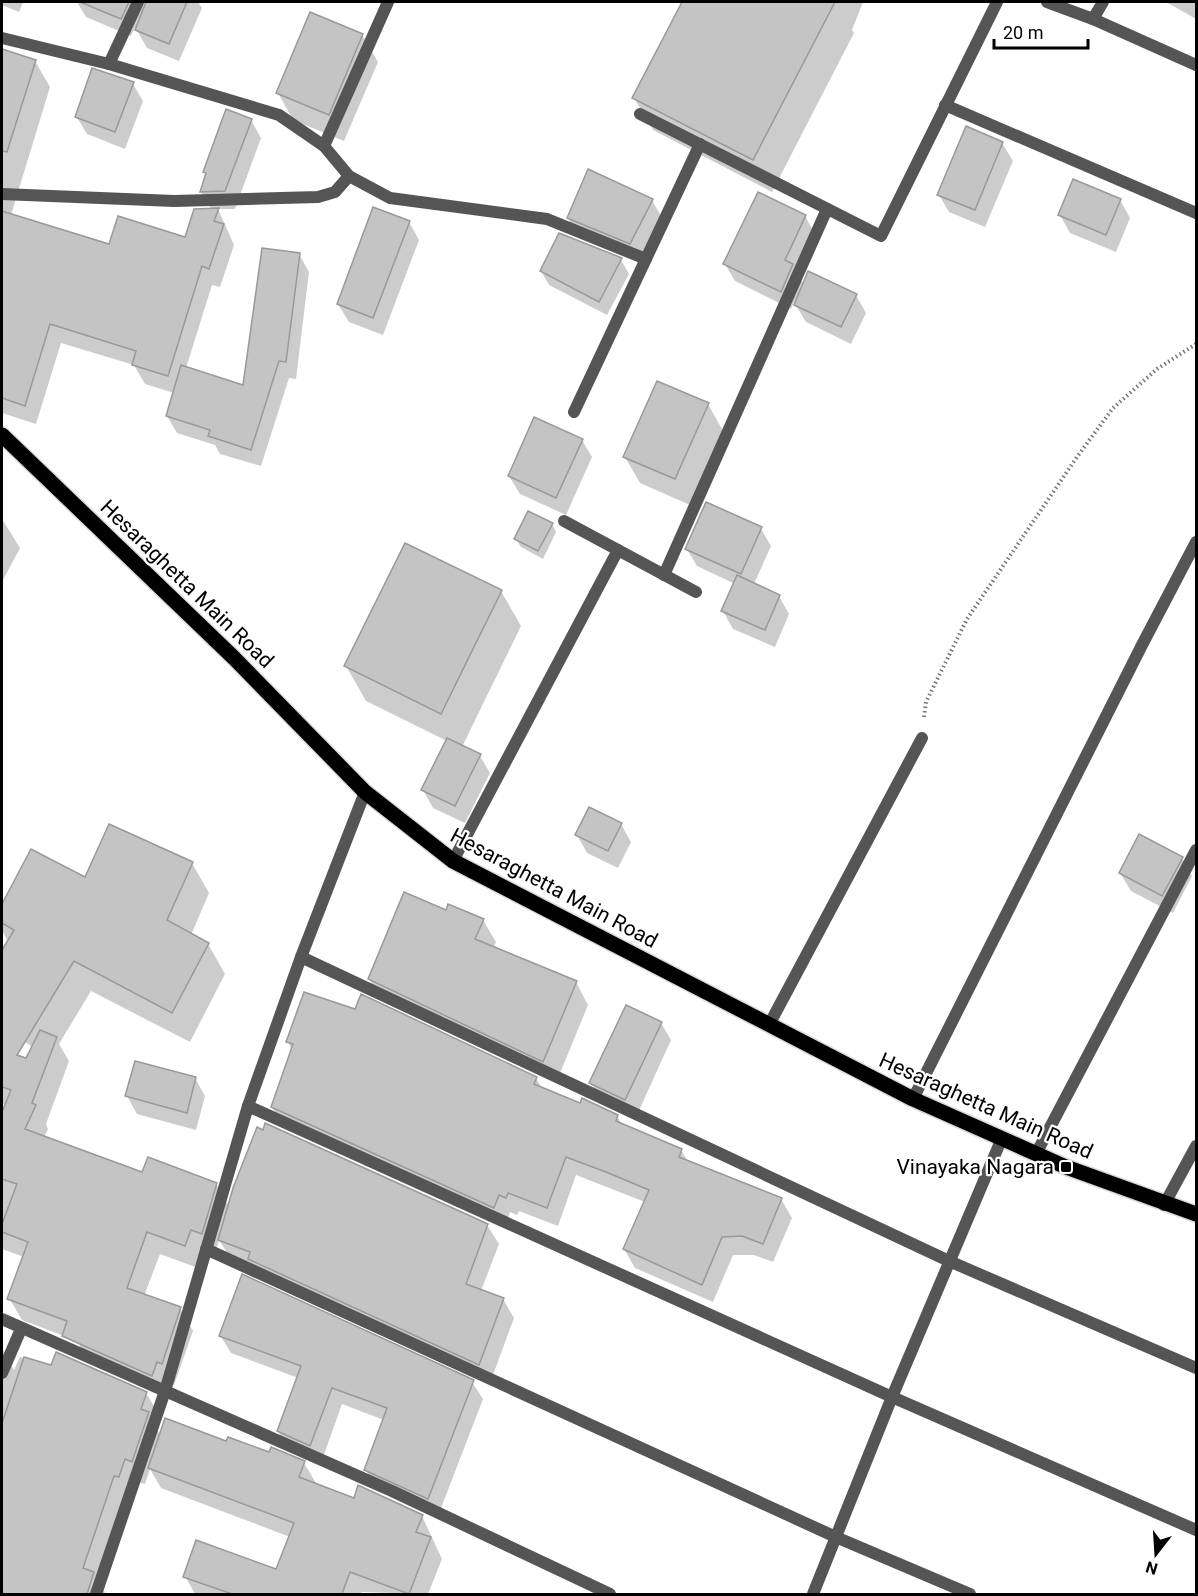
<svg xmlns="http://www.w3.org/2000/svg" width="1198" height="1596" font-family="Roboto,sans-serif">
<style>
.shadow{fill:#0003}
.building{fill:#c4c4c4;stroke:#999;stroke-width:1.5}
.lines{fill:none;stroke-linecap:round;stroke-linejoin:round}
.primary-casing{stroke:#dbdbdb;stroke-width:18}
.path{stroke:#777;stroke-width:4;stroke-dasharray:1.5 3;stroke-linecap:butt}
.minor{stroke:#555;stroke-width:12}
.primary{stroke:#000;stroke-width:15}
.poi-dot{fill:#000;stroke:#fff;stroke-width:2}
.labels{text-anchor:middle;stroke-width:4.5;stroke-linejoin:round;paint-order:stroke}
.street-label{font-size:21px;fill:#000;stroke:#fff}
.poi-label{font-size:21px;fill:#000;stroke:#fff;text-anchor:end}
</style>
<rect width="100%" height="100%" fill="#fff"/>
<g class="shadow">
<polygon points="2,2 23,2 19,12 2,5"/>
<polygon points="77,2 198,2 202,8 179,61 147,48 135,27 131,36 86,17"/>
<polygon points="684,2 863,2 852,30 854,33 772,192 653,130 634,98"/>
<polygon points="1166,2 1196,2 1196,19"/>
<polygon points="362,35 378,62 344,141 293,120 278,93"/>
<polygon points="2,50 35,61 50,87 11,215 110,246 186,239 212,210 201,192 207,176 204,172 251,120 261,138 235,209 218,209 234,245 220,287 212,285 186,368 244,387 299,254 309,272 296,379 289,378 261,466 220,454 215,445 177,433 167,416 174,393 145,384 134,365 61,343 36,424 2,413 2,241 10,214 2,211"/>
<polygon points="133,84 143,101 125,149 87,134 76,116"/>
<polygon points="1002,143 1013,161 985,227 949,212 939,195"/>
<polygon points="652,200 662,218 640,261 578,236 568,218"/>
<polygon points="1120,200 1130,218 1116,252 1070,233 1060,215"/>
<polygon points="805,216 815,234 797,273 804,285 856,295 866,313 851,344 806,322 794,302 791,309 735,281 725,264"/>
<polygon points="409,222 419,240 383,335 349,322 338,304"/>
<polygon points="560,235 621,260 629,274 607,315 549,285 541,271"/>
<polygon points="708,404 723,431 690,505 640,483 625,457"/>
<polygon points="582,440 592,457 566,515 520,494 509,476"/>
<polygon points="2,519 20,548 2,582"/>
<polygon points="552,524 556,532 543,559 521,547 516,539"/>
<polygon points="761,529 771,546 754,584 779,596 789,614 775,647 733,629 723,611 735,584 697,566 686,548"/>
<polygon points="501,591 521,626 462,747 480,756 490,773 465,823 433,808 423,790 447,741 366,701 346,666"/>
<polygon points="621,824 631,842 618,868 587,853 577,835"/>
<polygon points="31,851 86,880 192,863 209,893 191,935 208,944 225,974 190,1042 91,991 59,1044 69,1061 46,1124 48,1129 44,1137 143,1174 216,1184 229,1206 487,1225 499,1244 481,1291 503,1299 514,1318 490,1383 231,1259 219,1240 215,1255 204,1251 198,1268 160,1254 144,1296 180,1309 193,1331 174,1385 170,1384 165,1398 130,1382 121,1367 81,1348 77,1341 22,1320 9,1298 24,1257 2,1249 2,1115 6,1105 2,1104 2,1055 25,1066 33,1047 2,1028 2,953 8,942 2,930 2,907"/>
<polygon points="1182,858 1192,876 1173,913 1131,891 1120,873"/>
<polygon points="447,912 483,920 496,942 493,948 576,982 588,1005 556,1083 382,1001 369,979"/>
<polygon points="661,1023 671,1040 636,1117 601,1101 591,1083"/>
<polygon points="288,1042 536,1078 542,1089 617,1116 622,1125 681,1150 688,1162 781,1199 792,1218 773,1262 754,1255 733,1255 713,1302 635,1268 624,1249 645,1202 576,1175 558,1226 519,1211 517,1215 510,1212 505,1226 283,1126 272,1107 292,1050"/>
<polygon points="195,1078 205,1096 196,1130 137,1114 127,1096"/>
<polygon points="220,1335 472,1382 483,1399 438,1516 376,1487 366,1470 384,1420 342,1404 321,1463 289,1449 278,1431 298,1378 231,1353"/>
<polygon points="2,1348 14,1370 20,1357 146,1393 160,1416 156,1427 160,1435 227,1443 304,1463 316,1483 354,1500 422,1516 442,1559 428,1594 362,1592 361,1594 195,1594 185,1576 277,1571 290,1537 161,1488 150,1469 145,1484 138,1482 99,1583 106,1594 2,1594"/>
</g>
<g class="building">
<polygon points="80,2 129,2 121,19"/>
<polygon points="146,2 187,2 169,44 135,30"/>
<polygon points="682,2 835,2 753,160 632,98"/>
<polygon points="310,12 363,34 329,115 276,93"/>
<polygon points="2,49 36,60 7,152 2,151"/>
<polygon points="92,68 134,82 115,132 75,117"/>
<polygon points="226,109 252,119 225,191 200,192 206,173 203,172"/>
<polygon points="966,126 1003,142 975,210 937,195"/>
<polygon points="588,169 653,199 630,244 567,218"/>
<polygon points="1073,179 1121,199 1106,235 1058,215"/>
<polygon points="758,192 806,215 785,260 793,264 781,292 723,264"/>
<polygon points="373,207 410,221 373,318 337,304"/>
<polygon points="219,208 214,221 224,224 209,269 202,266 168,376 132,365 136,351 50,324 25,406 2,398 2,211 109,244 118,216 185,237 194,209"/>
<polygon points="559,233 622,258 599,302 540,271"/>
<polygon points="262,248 300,253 286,362 279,361 251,450 208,436 210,430 166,416 181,365 243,385"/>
<polygon points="808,271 857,294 841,327 794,305"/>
<polygon points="657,381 709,403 675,479 623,457"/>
<polygon points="534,417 583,439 556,498 508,476"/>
<polygon points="706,502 762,527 741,574 685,549"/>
<polygon points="528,511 553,523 538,551 514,539"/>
<polygon points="405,543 502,590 441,714 344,666"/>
<polygon points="737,575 780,595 765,630 721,611"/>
<polygon points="447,738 481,754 455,806 421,790"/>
<polygon points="589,807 622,823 608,851 575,835"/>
<polygon points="109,824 193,862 167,920 209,943 172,1013 74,961 17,1055 26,1058 40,1030 57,1037 32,1103 36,1105 25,1129 142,1172 148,1157 217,1183 202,1234 191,1230 185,1246 147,1232 127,1288 181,1307 162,1364 157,1362 152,1376 62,1336 67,1321 7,1299 28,1242 2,1232 2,1224 17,1184 2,1179 2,1112 11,1090 2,1087 2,950 14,930 2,923 2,904 31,849 85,877"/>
<polygon points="1139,834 1183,857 1162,896 1119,873"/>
<polygon points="404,892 446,910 448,904 484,919 475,939 577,981 543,1062 368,979"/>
<polygon points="304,992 355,1009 361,994 537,1077 534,1084 580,1103 582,1098 618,1115 616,1121 682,1149 679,1157 782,1198 763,1244 742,1236 722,1237 702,1285 623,1249 649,1190 606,1172 566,1157 547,1208 508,1193 506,1198 499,1195 494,1208 271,1107 293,1044 286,1042"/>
<polygon points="626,1005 662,1022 625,1100 589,1083"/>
<polygon points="135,1061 196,1077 187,1113 125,1096"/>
<polygon points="265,1123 488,1224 466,1284 504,1298 479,1365 248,1259 250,1252 218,1240 233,1188 257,1127 263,1130"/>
<polygon points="242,1274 474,1380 428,1499 364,1470 387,1408 332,1388 310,1446 277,1431 301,1366 219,1336"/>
<polygon points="56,1352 147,1392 141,1409 149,1412 132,1462 125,1459 119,1477 114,1476 83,1568 94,1572 87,1594 2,1594 2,1423 24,1357 51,1365"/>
<polygon points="165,1418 226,1441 228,1437 269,1452 271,1447 305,1461 299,1477 354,1498 358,1485 423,1515 416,1532 431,1537 409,1594 350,1572 342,1594 232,1594 183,1577 196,1540 276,1569 294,1523 148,1468"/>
</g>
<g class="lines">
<defs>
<polyline id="primary" points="2,435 234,658 365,792 453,861 913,1099 1066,1167 1196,1214"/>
</defs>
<use href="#primary" class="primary-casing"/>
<polyline class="path" points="924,717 926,702 967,619 1077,457 1113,408 1157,369 1196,344"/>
<g class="minor">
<polyline points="1047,2 1093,19 1196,65"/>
<polyline points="1093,19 1103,2"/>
<polyline points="2,38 109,64 279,115 324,146 349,176 390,198 547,219 646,259"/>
<polyline points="109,64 138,2"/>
<polyline points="945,105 1196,213"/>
<polyline points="640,114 881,236 997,2"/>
<polyline points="324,146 388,2"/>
<polyline points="2,194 174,201 318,197 335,192 349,176"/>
<polyline points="574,412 700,144"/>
<polyline points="564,521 696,592"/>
<polyline points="664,575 827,209"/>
<polyline points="453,861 618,550"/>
<polyline points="301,957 949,1261 1196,1368"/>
<polyline points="769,1025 922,738"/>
<polyline points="913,1099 1142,645 1196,542"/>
<polyline points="248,1106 892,1397 1196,1530"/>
<polyline points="1036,1154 1196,850"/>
<polyline points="1164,1205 1196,1146"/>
<polyline points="206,1249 838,1538 970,1594"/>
<polyline points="2,1319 392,1491 610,1594"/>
<polyline points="2,1373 21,1329"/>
<polyline points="96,1594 165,1391 248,1106 301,957 365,792"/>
<polyline points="813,1594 892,1397 1002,1138"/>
</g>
<use href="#primary" class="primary"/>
</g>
<rect class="poi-dot" x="1060" y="1161" width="12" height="12" rx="3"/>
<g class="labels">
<g class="street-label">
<text transform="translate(187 584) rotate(44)" y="7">Hesaraghetta Main Road</text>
<text transform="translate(554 888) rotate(28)" y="7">Hesaraghetta Main Road</text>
<text transform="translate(986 1106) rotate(24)" y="7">Hesaraghetta Main Road</text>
</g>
<g class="poi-label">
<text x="1054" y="1174">Vinayaka Nagara</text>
</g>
</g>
<rect width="1198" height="1596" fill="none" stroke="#000000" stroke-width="6"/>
<g transform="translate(1156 1554) rotate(197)" stroke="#ffffff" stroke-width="4.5" paint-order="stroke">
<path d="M0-4.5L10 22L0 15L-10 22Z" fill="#000000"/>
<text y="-9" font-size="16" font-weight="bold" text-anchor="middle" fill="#000000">N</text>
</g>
<path d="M994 39v9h94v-9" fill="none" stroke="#000000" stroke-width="3"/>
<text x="1003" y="39" font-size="18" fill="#000000" stroke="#ffffff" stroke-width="4.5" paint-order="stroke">20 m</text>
</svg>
